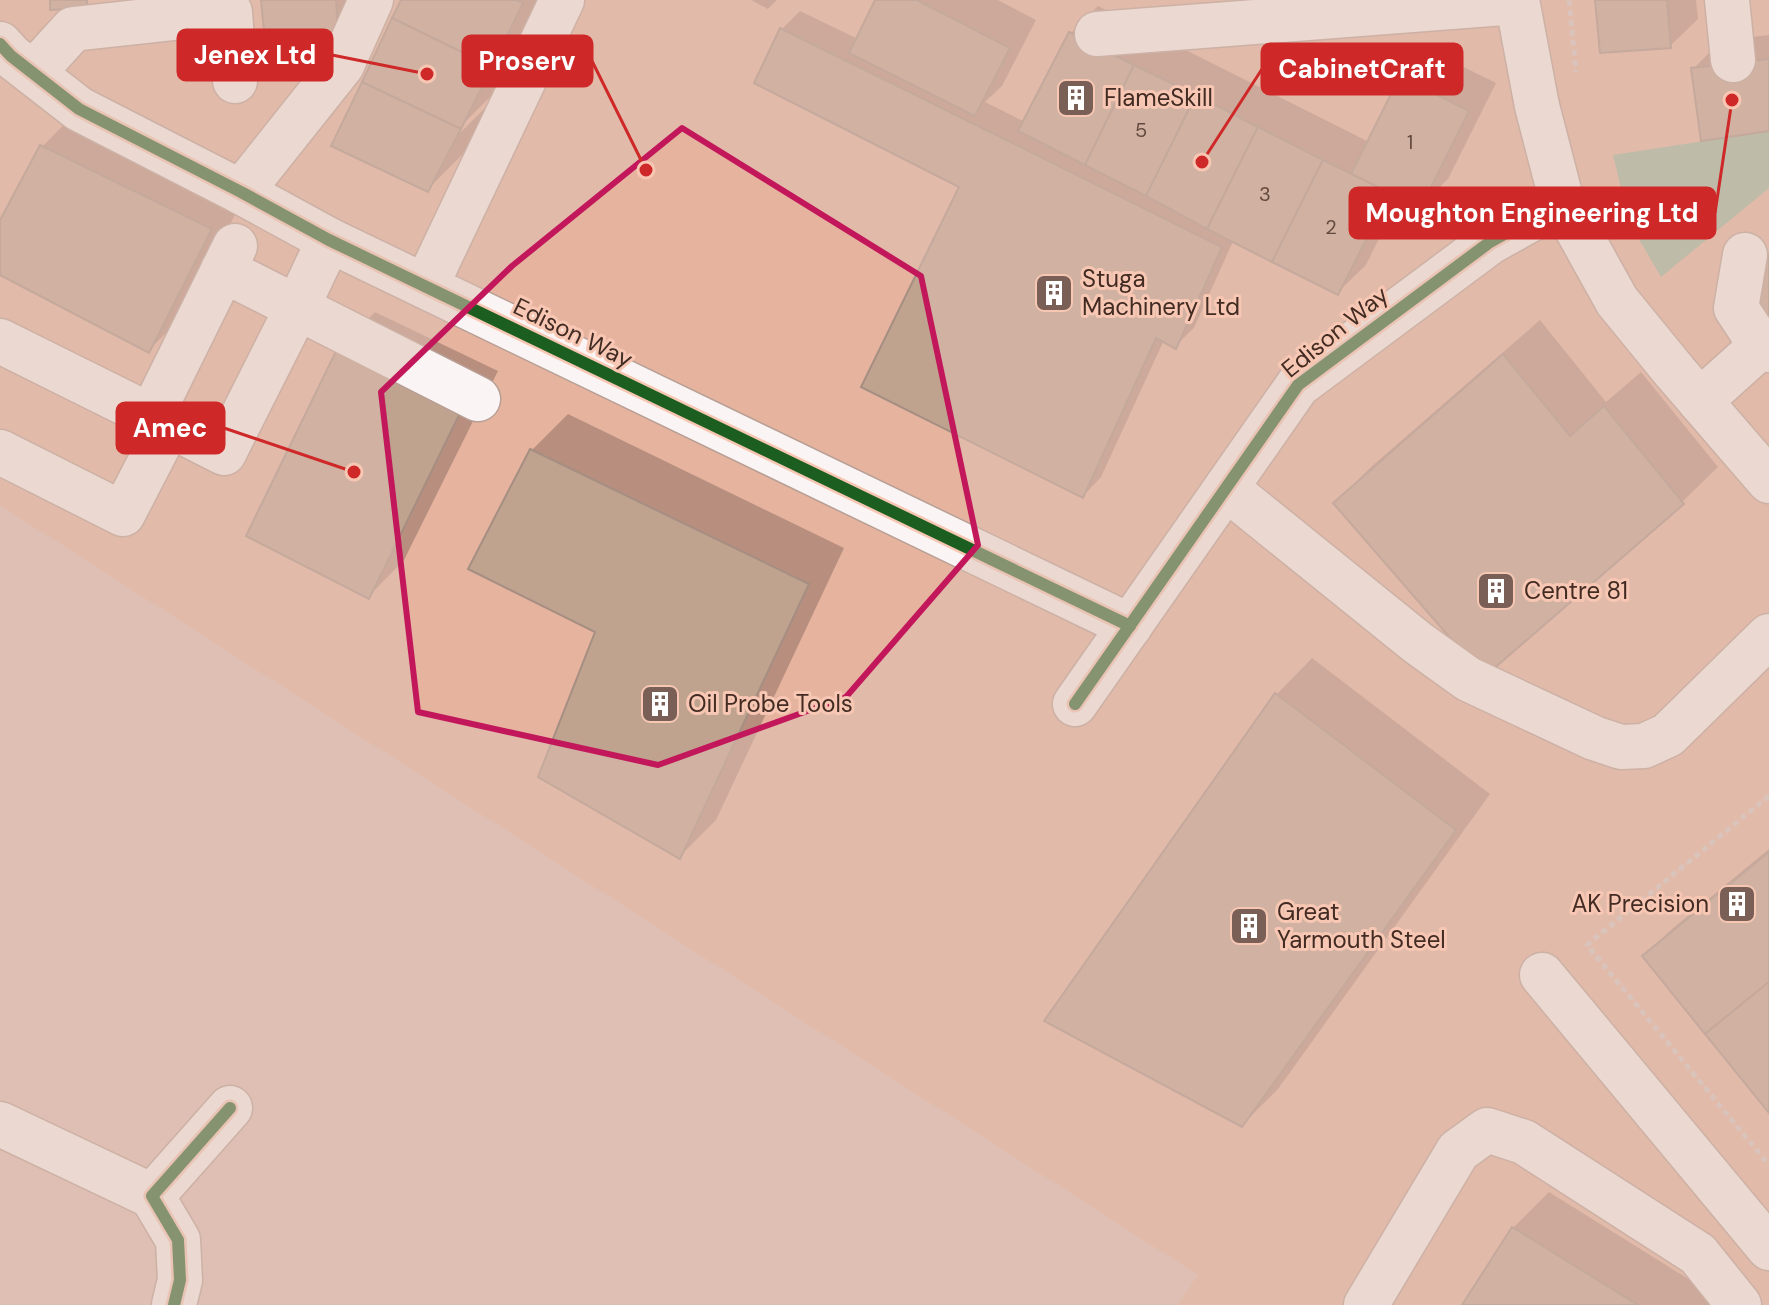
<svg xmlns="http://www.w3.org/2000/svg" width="1769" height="1305" font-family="'DM Sans',sans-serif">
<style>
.built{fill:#e6b39f}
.green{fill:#97b79c}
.shadow{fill:#0003}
.building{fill:#c0a38e;stroke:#a58e82;stroke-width:2}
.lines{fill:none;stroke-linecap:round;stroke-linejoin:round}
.minor-casing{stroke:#b79f95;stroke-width:47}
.path{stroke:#d2c8c4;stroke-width:5;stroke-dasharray:6 4;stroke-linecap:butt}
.minor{stroke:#faf5f4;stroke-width:44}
.cycleway-casing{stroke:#f7c7b4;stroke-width:17}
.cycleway{stroke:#1b5e20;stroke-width:12}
.marked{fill:none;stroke:#c2185b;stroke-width:6;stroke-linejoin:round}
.labels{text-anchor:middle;stroke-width:6;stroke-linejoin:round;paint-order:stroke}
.number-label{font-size:20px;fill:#62493d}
.poi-label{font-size:24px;fill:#422b22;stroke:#f7c7b4;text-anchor:start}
.street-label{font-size:24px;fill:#422b22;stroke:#f7c7b4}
.leader{fill:none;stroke:#cf2828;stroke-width:3}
.callout-dot{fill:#cf2828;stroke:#f7c7b4;stroke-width:3}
.callout{fill:#cf2828;stroke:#cf2828;stroke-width:3}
.callout-label{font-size:26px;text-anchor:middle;font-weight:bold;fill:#fff}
</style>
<rect width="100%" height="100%" fill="#dfbfb3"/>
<polygon class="built" points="0,0 1769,0 1769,1305 1178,1305 1198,1275 0,505"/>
<polygon class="green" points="1769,131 1769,188 1661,277 1640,241 1624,200 1613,155"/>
<g class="shadow">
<polygon points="263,0 366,0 337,29"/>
<polygon points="403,0 542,0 528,29 520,37 492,92 494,93 452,135 455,138 490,103 463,154 427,190"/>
<polygon points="751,0 777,0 768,9"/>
<polygon points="877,0 998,0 1036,20 1002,86 985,102 1025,122 1071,33 1098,6 1369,142 1401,77 1429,50 1496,83 1448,179 1420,206 1400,196 1366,265 1338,292 1234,239 1194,328 1175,346 1164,340 1101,477 1083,496 962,186 782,29 800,11 858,39"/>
<polygon points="1597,0 1696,0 1698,19 1670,46"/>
<polygon points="1769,35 1769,129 1693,69 1721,41"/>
<polygon points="77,111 246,193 184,315 148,351 0,273 0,224 42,147"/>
<polygon points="375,312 498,371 404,560 369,596 340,348"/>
<polygon points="1540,320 1606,402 1641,372 1718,467 1682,502 1335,503 1371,467"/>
<polygon points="568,414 844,548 716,820 680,856 597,631 471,569 532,450"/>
<polygon points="1312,658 1490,794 1278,1089 1242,1125 1047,1020 1277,694"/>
<polygon points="1769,849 1769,1109 1644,956 1672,929"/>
<polygon points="1549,1192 1714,1295 1708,1305 1464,1305 1513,1228"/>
</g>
<g class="building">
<polygon points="50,0 87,0 87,8 50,10"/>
<polygon points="261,0 336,0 338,31 265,41"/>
<polygon points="401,0 516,0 523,3 492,67 392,18"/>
<polygon points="875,0 917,0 1010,48 975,116 849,53"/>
<polygon points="1595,0 1667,0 1671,48 1600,53"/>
<polygon points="392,18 492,67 461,129 362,82"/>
<polygon points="780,28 1222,247 1176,349 1156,338 1083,498 861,387 959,187 754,83"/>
<polygon points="1069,32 1134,65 1085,165 1018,131"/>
<polygon points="1069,32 1134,65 1085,165 1018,131"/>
<polygon points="1769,59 1769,131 1701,141 1691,68"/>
<polygon points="1134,65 1196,95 1146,196 1085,165"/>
<polygon points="1400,76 1469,111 1420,209 1351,174"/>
<polygon points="362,82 461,129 428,192 331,146"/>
<polygon points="1196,95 1258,127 1207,229 1146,196"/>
<polygon points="1258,127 1323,160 1272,262 1207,229"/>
<polygon points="40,145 212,229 149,353 0,275 0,220"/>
<polygon points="1323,160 1390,193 1338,295 1272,262"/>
<polygon points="1769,254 1769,340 1725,290"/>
<polygon points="338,347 463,407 369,599 246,536"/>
<polygon points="1503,354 1570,436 1604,406 1684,504 1484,677 1333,503"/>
<polygon points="530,449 809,584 680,859 538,777 595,632 468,569"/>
<polygon points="1275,693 1456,830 1242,1127 1044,1021"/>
<polygon points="1769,852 1769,982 1705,1034 1642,956"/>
<polygon points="1769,982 1769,1113 1705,1034"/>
<polygon points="1512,1227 1638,1305 1462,1305"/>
</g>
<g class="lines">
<defs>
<g id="minor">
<polyline points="1517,0 1537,106 1562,202 1617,301 1675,372 1769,481"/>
<polyline points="1727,0 1733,60"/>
<polyline points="1097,34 1517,2"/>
<polyline points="0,44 11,56 79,109 241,192 329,240 1130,626"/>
<polyline points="33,73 73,29 230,12 235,81"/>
<polyline points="241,192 342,65 371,0"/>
<polyline points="1745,255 1736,308 1761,346"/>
<polyline points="223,270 478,399"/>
<polyline points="426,286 562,0"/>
<polyline points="0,341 151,416 235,246"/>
<polyline points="1700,401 1761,346 1769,350"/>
<polyline points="151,416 224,453 297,308 329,240"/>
<polyline points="0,452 123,514 169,425"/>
<polyline points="1226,488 1418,643 1468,679 1594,738 1621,747 1644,746 1668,735 1769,636"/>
<polyline points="1075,704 1298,385 1490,242 1562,202"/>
<polyline points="1542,975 1769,1248"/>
<polyline points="0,1124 152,1196"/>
<polyline points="174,1305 180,1280 178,1240 152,1196 230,1108"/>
<polyline points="1366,1305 1458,1151 1487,1130 1524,1142 1698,1254 1739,1305"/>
</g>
</defs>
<use href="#minor" class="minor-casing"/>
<g class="path">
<polyline points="1569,0 1576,72"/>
<polyline points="1769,796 1587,945 1769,1165"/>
</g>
<use href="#minor" class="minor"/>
<defs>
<g id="cycleway">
<polyline points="0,44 11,56 79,109 241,192 329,240 1130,626"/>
<polyline points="1075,704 1298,385 1490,242 1562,202"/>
<polyline points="174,1305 180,1280 178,1240 152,1196 230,1108"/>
</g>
</defs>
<use href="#cycleway" class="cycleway-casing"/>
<use href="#cycleway" class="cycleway"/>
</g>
<path d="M0 0H1769V1305H0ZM682 128 921 276 978 545 846 697 658 765 418 712 381 392 512 266Z" fill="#dfbfb3" fill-opacity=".55" fill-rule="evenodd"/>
<path class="marked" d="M682 128 921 276 978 545 846 697 658 765 418 712 381 392 512 266Z"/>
<defs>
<symbol id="building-square" viewBox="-11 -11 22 22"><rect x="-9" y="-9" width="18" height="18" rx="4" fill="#795f55" stroke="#f7c7b4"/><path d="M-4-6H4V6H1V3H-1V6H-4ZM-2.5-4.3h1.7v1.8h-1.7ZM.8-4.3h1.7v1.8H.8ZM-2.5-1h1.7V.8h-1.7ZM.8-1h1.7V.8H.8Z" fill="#fff"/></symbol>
</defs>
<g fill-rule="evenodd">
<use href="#building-square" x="1054" y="76" width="44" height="44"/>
<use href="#building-square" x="1032" y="271" width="44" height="44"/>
<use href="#building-square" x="1474" y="569" width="44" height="44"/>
<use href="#building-square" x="638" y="682" width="44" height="44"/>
<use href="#building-square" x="1715" y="882" width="44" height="44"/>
<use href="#building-square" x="1227" y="904" width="44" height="44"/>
</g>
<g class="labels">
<g class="number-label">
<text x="1141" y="137">5</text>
<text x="1410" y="149">1</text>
<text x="1265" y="201">3</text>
<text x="1331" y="234">2</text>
</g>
<g class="poi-label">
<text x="1104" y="106">FlameSkill</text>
<text x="1082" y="287">Stuga<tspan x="1082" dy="28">Machinery Ltd</tspan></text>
<text x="1524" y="599">Centre 81</text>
<text x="688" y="712">Oil Probe Tools</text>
<text x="1709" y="912" text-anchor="end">AK Precision</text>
<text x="1277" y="920">Great<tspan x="1277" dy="28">Yarmouth Steel</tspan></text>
</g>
<g class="street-label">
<text transform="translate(1335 332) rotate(-39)" y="8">Edison Way</text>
<text transform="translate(573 333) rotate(26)" y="8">Edison Way</text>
</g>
</g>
<path class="leader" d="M427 74L332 55M646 170L592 61M1202 162L1262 69M1732 100L1715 213M354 472L224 428"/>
<g class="callout-dot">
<circle cx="427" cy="74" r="8"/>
<circle cx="646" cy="170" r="8"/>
<circle cx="1202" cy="162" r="8"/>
<circle cx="1732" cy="100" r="8"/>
<circle cx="354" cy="472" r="8"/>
</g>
<g class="callout">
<rect x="178" y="30" width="154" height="50" rx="8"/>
<rect x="463" y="36" width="129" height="50" rx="8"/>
<rect x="1262" y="44" width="200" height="50" rx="8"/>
<rect x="1350" y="188" width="365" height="50" rx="8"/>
<rect x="117" y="403" width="107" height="50" rx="8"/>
</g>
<g class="callout-label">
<text x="255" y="64">Jenex Ltd</text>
<text x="527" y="70">Proserv</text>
<text x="1362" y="78">CabinetCraft</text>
<text x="1532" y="222">Moughton Engineering Ltd</text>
<text x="170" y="437">Amec</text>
</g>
</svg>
